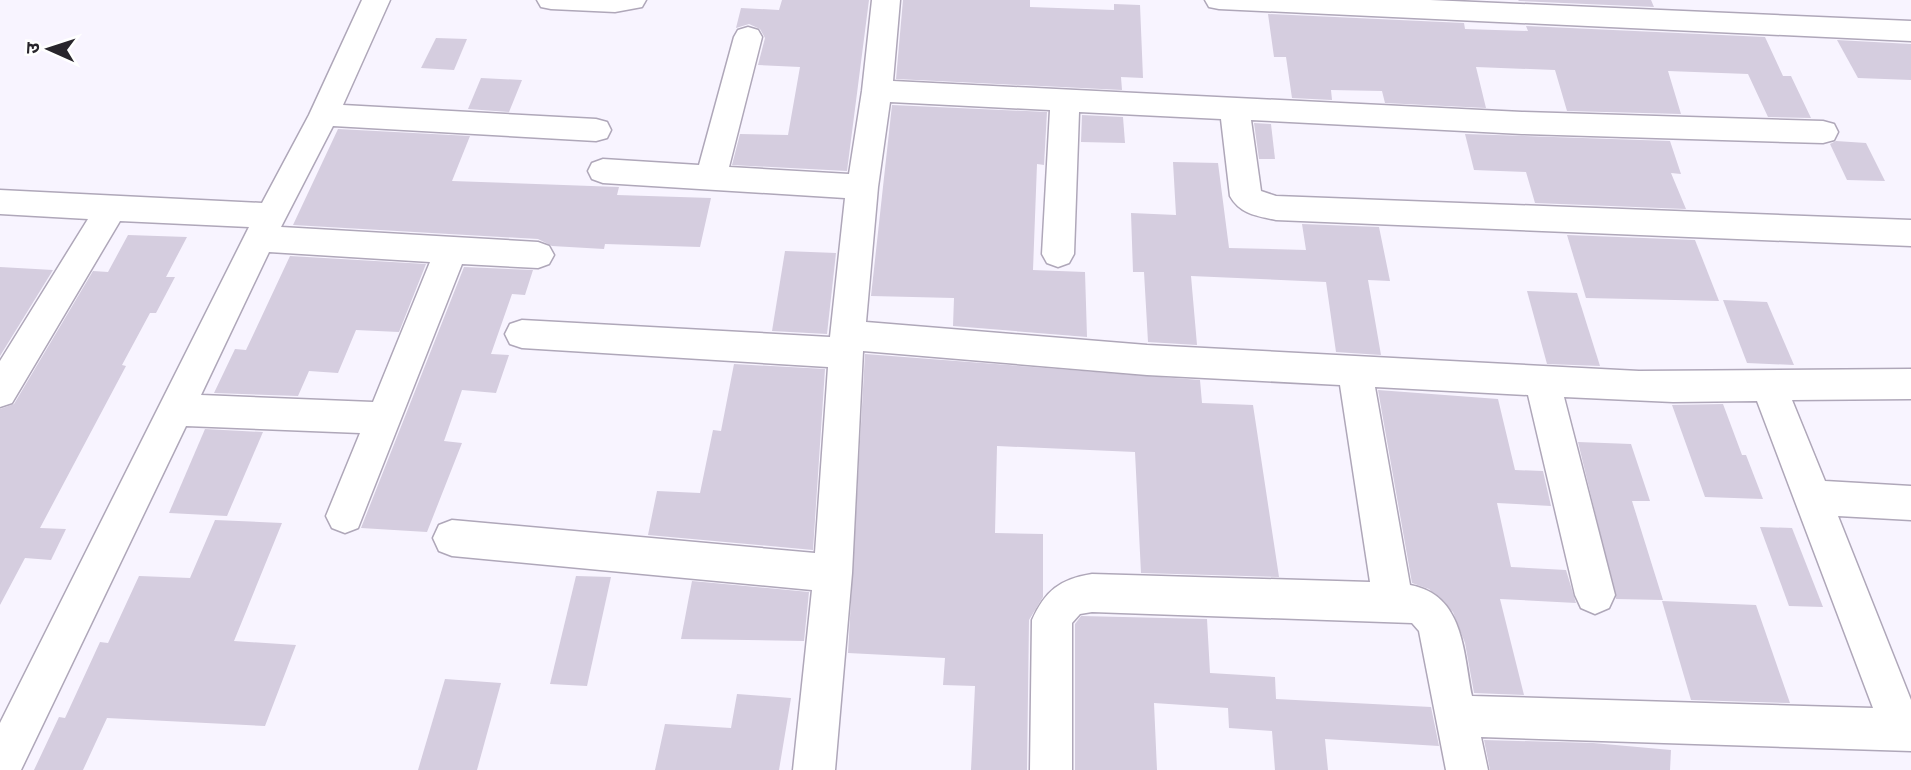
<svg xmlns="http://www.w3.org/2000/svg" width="1911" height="770" font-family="'IBM Plex Sans','Noto Sans Devanagari',sans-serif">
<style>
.building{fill:#d5cddf}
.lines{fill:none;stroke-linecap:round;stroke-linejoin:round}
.minor-casing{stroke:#afa7b9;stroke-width:3}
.minor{fill:#fff;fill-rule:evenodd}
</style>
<rect width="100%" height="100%" fill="#f8f4ff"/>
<g class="building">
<polygon points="782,0 869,0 847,171 732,165 740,134 788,135 800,67 758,65 765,38 760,29 749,24 736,28 741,8 779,10"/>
<polygon points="903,0 1030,0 1030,7 1114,10 1114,4 1140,5 1143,78 1121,77 1122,90 896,79"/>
<polygon points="1518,0 1651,0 1654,7 1519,1"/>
<polygon points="1268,14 1464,23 1465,29 1528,31 1526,26 1765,37 1783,76 1791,76 1811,118 1768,117 1748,74 1668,71 1681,114 1567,111 1555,70 1476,67 1486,108 1385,103 1382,91 1331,90 1332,100 1292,98 1286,57 1274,57"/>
<polygon points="436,38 467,39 454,70 421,68"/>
<polygon points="1837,40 1911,44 1911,80 1858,78"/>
<polygon points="481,78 522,80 509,112 468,109"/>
<polygon points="892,105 1047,112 1044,165 1037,164 1033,270 1085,272 1087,337 953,326 954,298 871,296"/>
<polygon points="1082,115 1123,117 1125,143 1081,142"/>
<polygon points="1254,123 1271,124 1275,159 1259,159"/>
<polygon points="338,129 470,136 452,181 619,187 617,195 711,198 700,247 605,244 604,249 552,246 538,239 293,225"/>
<polygon points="1465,134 1670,141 1681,174 1671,173 1686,209 1535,203 1526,172 1474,170"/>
<polygon points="1836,141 1866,143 1885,181 1847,180 1830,144"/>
<polygon points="1173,162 1218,163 1229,248 1306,250 1302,224 1379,227 1390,281 1368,280 1381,355 1336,352 1326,282 1191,276 1197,345 1148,342 1144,272 1133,272 1131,213 1176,215"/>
<polygon points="128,235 187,237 166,277 175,277 156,313 150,313 122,365 126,366 40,528 66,529 51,560 25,558 0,605 0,409 14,404 93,271 108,272"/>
<polygon points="1567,235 1695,240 1719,301 1586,298"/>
<polygon points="785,251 836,253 827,334 772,331"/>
<polygon points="290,256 426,264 399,332 356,330 338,373 309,371 298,396 214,393 235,349 246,350"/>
<polygon points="0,267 53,270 0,356"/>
<polygon points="464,267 533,270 525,295 512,294 491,354 509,355 496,393 462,390 444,441 462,443 427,532 361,528"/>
<polygon points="1527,291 1577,293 1600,366 1547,364"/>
<polygon points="1723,300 1767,302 1794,365 1747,363"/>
<polygon points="865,354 1200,380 1202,403 1253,405 1279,577 1141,573 1135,452 997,446 995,533 1043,534 1043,597 1029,620 1027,770 971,770 975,686 943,685 945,658 848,653"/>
<polygon points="734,364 825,369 813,550 648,535 657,491 700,493 713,430 721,431"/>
<polygon points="1378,390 1498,399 1515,470 1543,471 1551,506 1497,503 1511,567 1566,570 1576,603 1500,599 1524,695 1474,693 1465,643 1453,612 1429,589 1412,583"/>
<polygon points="1723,404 1742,455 1746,455 1763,499 1705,497 1672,405"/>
<polygon points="205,429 263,432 227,516 169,513"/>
<polygon points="1578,442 1631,444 1650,501 1632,501 1663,600 1616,599"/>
<polygon points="215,520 282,523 234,641 296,645 265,726 107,718 83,770 34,770 59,717 65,718 100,642 108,643 139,576 190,578"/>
<polygon points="1760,527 1792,528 1823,607 1789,606"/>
<polygon points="576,576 611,577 587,686 550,684"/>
<polygon points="692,581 809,592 804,641 681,639"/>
<polygon points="1662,601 1756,605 1790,703 1691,700"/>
<polygon points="1081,616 1207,619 1210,673 1275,677 1276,699 1431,707 1439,746 1325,739 1328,770 1275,770 1272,731 1229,728 1228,708 1154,703 1157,770 1075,770 1075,624"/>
<polygon points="445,679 501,683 477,770 418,770"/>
<polygon points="737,694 791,698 779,770 655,770 665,724 731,728"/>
<polygon points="1484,740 1593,743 1671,750 1670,770 1490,770"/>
</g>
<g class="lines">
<defs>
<g id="minor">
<path d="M362 0H390L343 105 596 119 607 122 611 130 607 138 596 141 333 126 281 227 538 242 549 246 554 255 549 264 538 268 462 264 358 528 345 533 332 528 326 516 360 433 186 426 21 770H0V723L249 227 120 221 12 403 0 407V361L88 219 0 214V190L262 203 309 115ZM269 252 430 262 373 402 201 395Z"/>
<polygon points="537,0 646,0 642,7 615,12 551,9 541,7"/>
<path d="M872 0H900L893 81 1522 112 1823 121 1834 124 1838 132 1834 140 1823 143 1522 134 1251 120 1261 191 1276 196 1911 220V246L1276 220C1257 216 1240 214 1230 196L1221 119 1079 112 1074 254 1069 263 1058 267 1047 263 1042 254 1050 110 890 102 878 187 866 322 1147 345 1639 371 1911 369V399L1792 400 1825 481 1911 486V520L1838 516 1911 700V751L1481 737 1488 770H1446L1419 631 1412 623 1092 612 1080 614 1072 623V770H1030L1032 620C1045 591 1060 579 1092 574L1370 582 1340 385 1147 375 863 351 852 573 835 770H793L812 590 452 556 439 551 433 538 439 525 452 520 815 553 828 367 522 348 510 344 505 334 510 324 522 320 830 337 845 198 603 183 592 179 588 171 592 163 603 159 699 165 734 37 738 30 748 27 758 30 762 37 729 167 849 174 862 91ZM1375 387 1528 395 1575 595 1581 608 1595 614 1609 608 1615 595 1564 397 1673 402 1757 401 1873 708 1472 696C1463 651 1464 595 1410 585Z"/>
<polygon points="1205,0 1430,0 1911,21 1911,41 1219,9 1209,7"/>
</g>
</defs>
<use href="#minor" class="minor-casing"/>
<use href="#minor" class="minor"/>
</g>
<g transform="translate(49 49) rotate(273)" stroke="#ffffff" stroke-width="5" paint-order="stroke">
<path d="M0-5L12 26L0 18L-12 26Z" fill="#28252c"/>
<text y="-10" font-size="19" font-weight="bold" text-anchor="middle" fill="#28252c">उ</text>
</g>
</svg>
